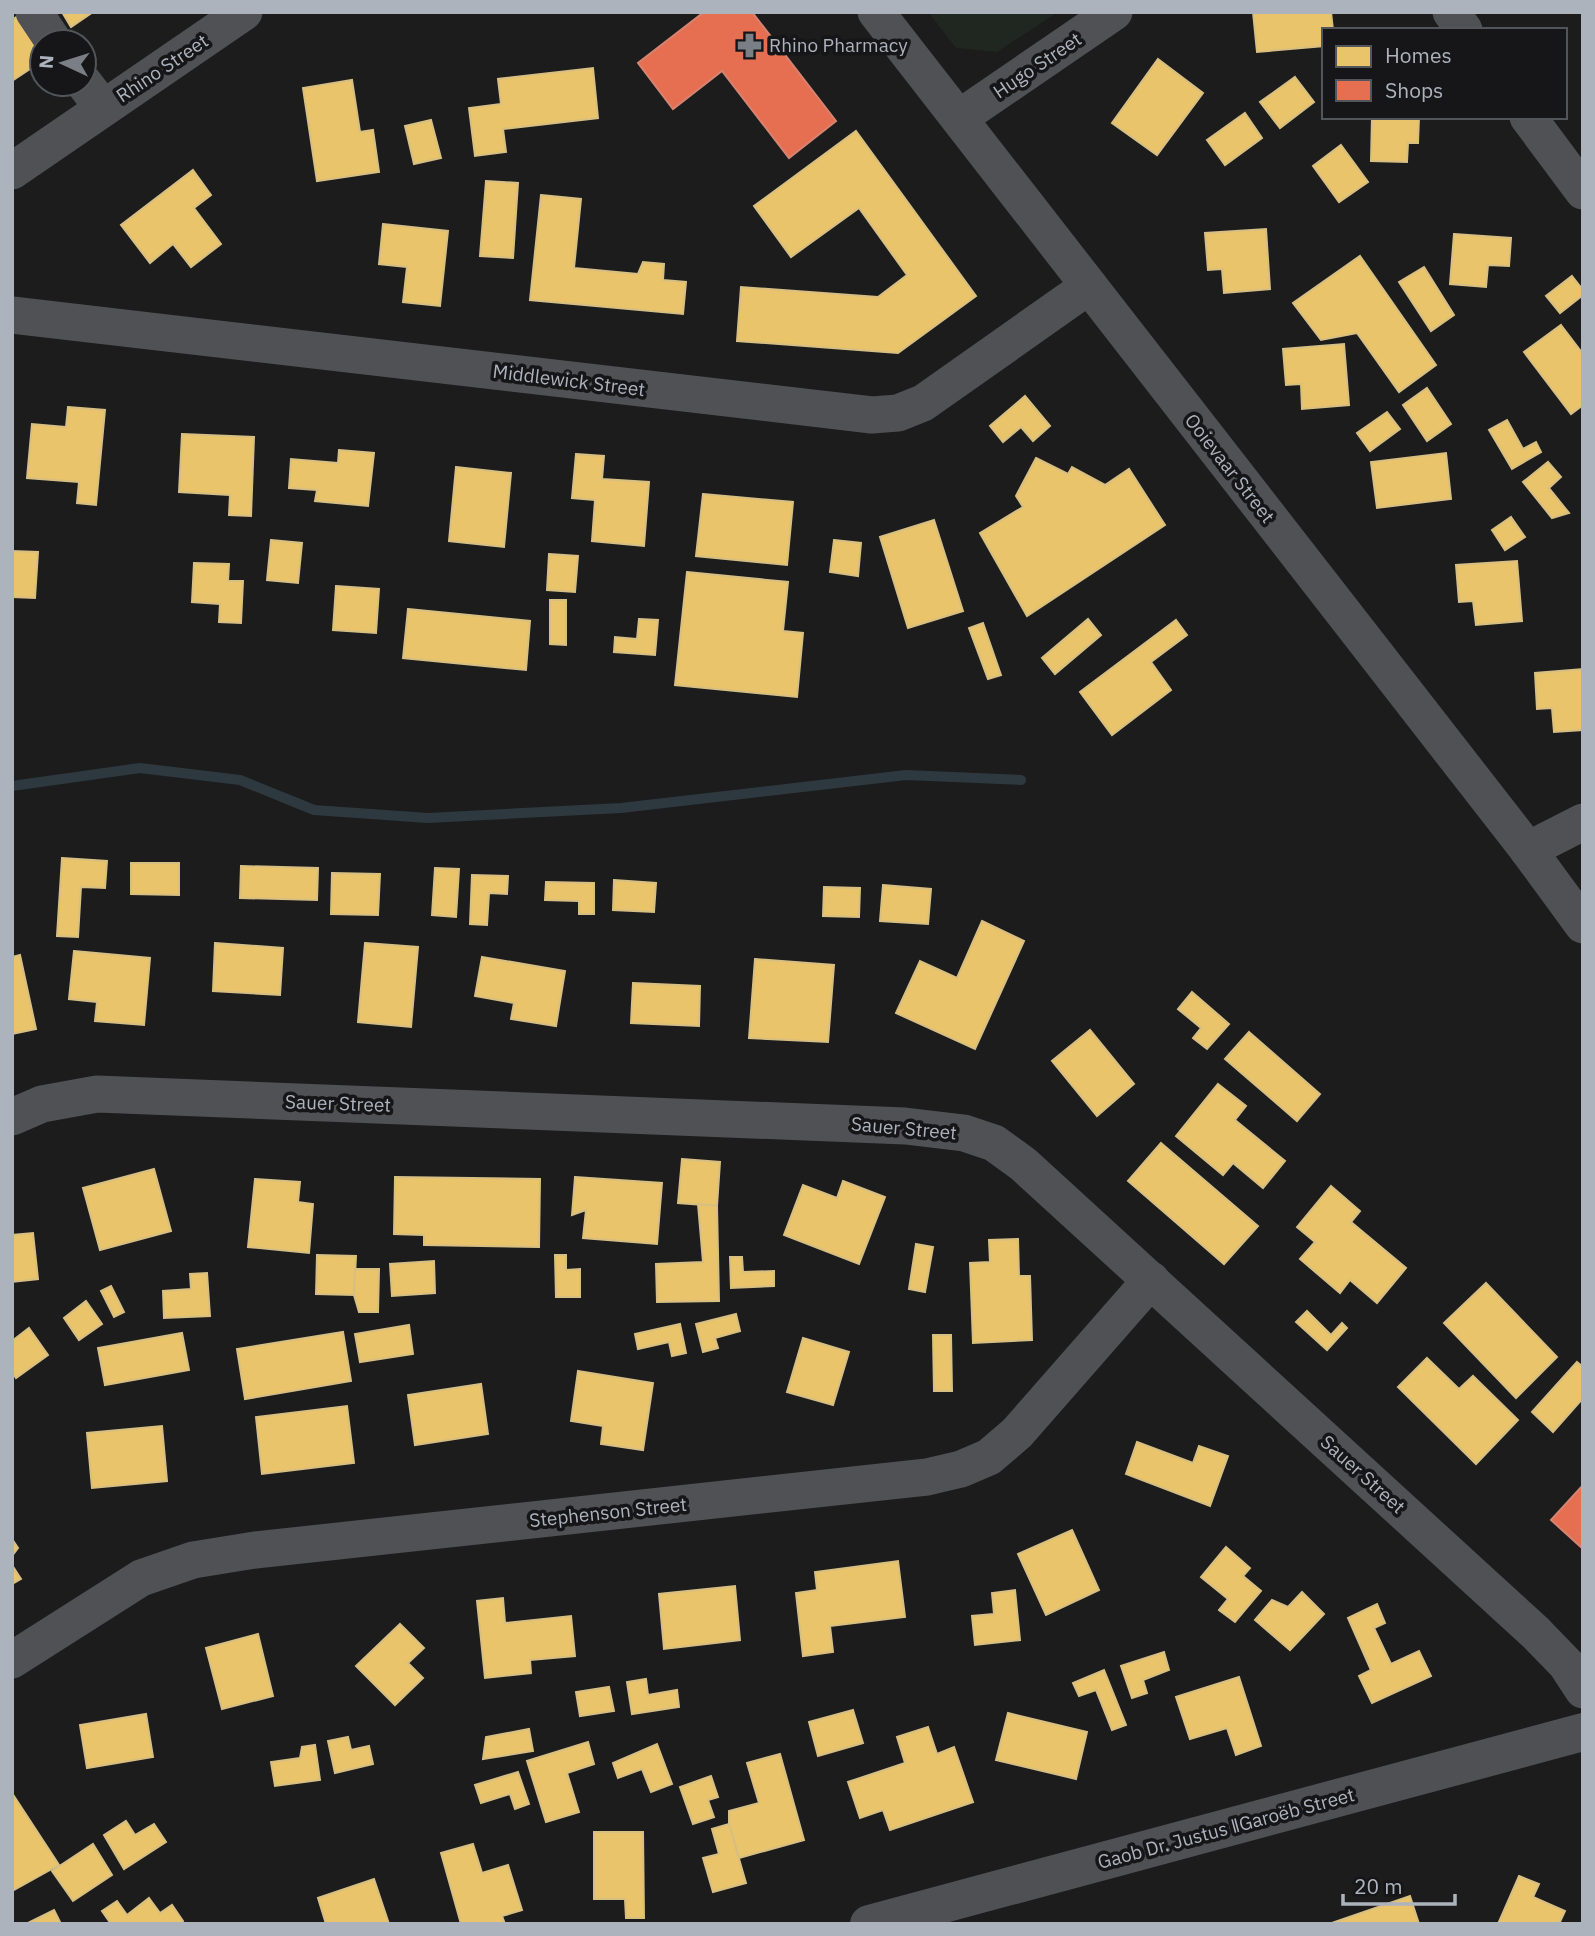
<svg xmlns="http://www.w3.org/2000/svg" width="1595" height="1936" font-family="'IBM Plex Sans',sans-serif">
<style>
.green{fill:#1f2720}
.homes{fill:#e9c46a;stroke:#d7bf83;stroke-width:2}
.shops{fill:#e76f51;stroke:#d68371;stroke-width:2}
.lines{fill:none;stroke-linecap:round;stroke-linejoin:round}
.stream{stroke:#2d393f;stroke-width:10}
.street{stroke:#505155;stroke-width:37}
.secondary{stroke:#4f5053;stroke-width:38}
.labels{text-anchor:middle;stroke-width:7;stroke-linejoin:round;paint-order:stroke}
.poi-label{font-size:19px;fill:#adb3bd;stroke:#161618;text-anchor:start}
.street-label{font-size:19px;fill:#adb3bd;stroke:#161618}
</style>
<rect width="100%" height="100%" fill="#1c1c1c"/>
<polygon class="green" points="928,12 1058,12 997,52 956,48"/>
<g class="homes">
<polygon points="62,12 93,12 71,27"/>
<polygon points="1253,12 1331,12 1333,30 1324,30 1324,46 1257,52"/>
<polygon points="18,16 42,51 42,61 12,81 12,20"/>
<polygon points="1158,59 1203,93 1157,155 1112,123"/>
<polygon points="593,68 598,118 503,129 506,152 475,156 469,108 501,104 498,79"/>
<polygon points="1295,77 1314,102 1280,128 1260,102"/>
<polygon points="352,80 360,132 373,130 379,172 317,181 303,88"/>
<polygon points="1245,113 1262,138 1225,165 1207,140"/>
<polygon points="1372,117 1419,117 1418,143 1408,143 1407,162 1371,161"/>
<polygon points="431,120 441,158 414,164 405,126"/>
<polygon points="856,131 976,296 898,353 737,341 741,287 878,297 907,275 859,208 791,257 754,206"/>
<polygon points="1341,145 1368,182 1339,202 1313,166"/>
<polygon points="193,170 211,195 194,208 221,244 191,267 173,244 150,263 121,225"/>
<polygon points="486,181 518,183 513,258 480,256"/>
<polygon points="541,195 581,199 574,268 638,274 643,262 664,264 663,280 686,282 683,314 530,300"/>
<polygon points="383,224 448,231 440,306 403,302 407,267 379,264"/>
<polygon points="1266,229 1270,289 1224,293 1222,269 1208,270 1205,233"/>
<polygon points="1454,234 1511,238 1509,266 1488,265 1486,287 1450,284"/>
<polygon points="1360,256 1436,365 1399,392 1357,333 1321,340 1293,303"/>
<polygon points="1424,267 1454,315 1431,331 1399,282"/>
<polygon points="1572,276 1583,290 1583,295 1560,313 1546,296"/>
<polygon points="1561,325 1583,354 1583,405 1571,414 1524,352"/>
<polygon points="1344,344 1349,405 1302,409 1301,384 1286,385 1283,349"/>
<polygon points="1427,388 1451,424 1427,441 1403,405"/>
<polygon points="1025,396 1050,426 1033,441 1021,427 1003,442 990,426"/>
<polygon points="68,407 105,410 96,505 77,503 79,482 27,478 32,424 66,427"/>
<polygon points="1387,412 1400,429 1370,451 1357,433"/>
<polygon points="1507,420 1523,449 1536,442 1541,452 1512,469 1489,430"/>
<polygon points="182,434 254,437 251,516 229,515 230,495 179,492"/>
<polygon points="339,450 374,453 368,506 315,501 317,490 289,488 291,459 338,463"/>
<polygon points="1446,453 1451,499 1377,508 1371,462"/>
<polygon points="576,454 604,456 602,479 649,482 644,546 592,541 595,500 572,498"/>
<polygon points="1036,458 1068,474 1072,467 1105,485 1129,469 1165,525 1027,616 980,533 1023,507 1016,496"/>
<polygon points="1548,462 1561,477 1549,488 1569,513 1552,518 1523,482"/>
<polygon points="456,467 511,473 504,547 449,541"/>
<polygon points="703,494 793,502 787,565 696,556"/>
<polygon points="1511,517 1525,537 1505,550 1492,530"/>
<polygon points="934,520 963,611 908,628 880,537"/>
<polygon points="271,540 302,543 298,583 267,580"/>
<polygon points="834,540 861,543 858,576 830,572"/>
<polygon points="12,551 38,552 35,598 12,597"/>
<polygon points="549,554 578,556 575,592 547,590"/>
<polygon points="1517,561 1522,621 1476,625 1473,601 1459,602 1456,565"/>
<polygon points="194,563 229,564 228,581 243,581 241,623 219,622 220,604 192,602"/>
<polygon points="687,572 788,582 783,631 803,633 797,697 675,685"/>
<polygon points="336,586 379,589 376,633 333,630"/>
<polygon points="550,600 566,600 566,645 550,644"/>
<polygon points="408,609 530,621 526,670 403,658"/>
<polygon points="639,619 658,620 655,655 614,652 615,637 637,639"/>
<polygon points="1088,619 1101,635 1055,674 1042,658"/>
<polygon points="1176,620 1187,635 1151,662 1171,690 1112,735 1080,692"/>
<polygon points="983,623 1001,675 988,679 969,628"/>
<polygon points="1583,669 1583,730 1554,732 1552,708 1537,709 1535,673"/>
<polygon points="62,858 107,861 105,888 81,887 78,937 57,936"/>
<polygon points="131,863 179,863 179,895 131,894"/>
<polygon points="241,866 318,868 317,900 240,898"/>
<polygon points="435,868 459,869 456,917 432,915"/>
<polygon points="332,873 380,874 378,915 331,914"/>
<polygon points="472,875 508,876 507,894 489,893 487,925 470,924"/>
<polygon points="614,880 656,883 654,912 613,910"/>
<polygon points="546,882 594,883 594,914 579,914 579,901 545,900"/>
<polygon points="883,885 931,889 928,924 880,921"/>
<polygon points="824,887 860,888 859,917 823,916"/>
<polygon points="982,921 1024,941 975,1049 896,1013 920,961 957,978"/>
<polygon points="215,943 283,948 280,995 213,991"/>
<polygon points="365,943 418,947 411,1027 358,1022"/>
<polygon points="74,951 150,958 144,1025 95,1021 97,1002 69,999"/>
<polygon points="20,955 36,1029 12,1034 12,957"/>
<polygon points="482,957 565,971 556,1026 511,1019 514,1003 475,996"/>
<polygon points="755,959 834,965 828,1042 749,1038"/>
<polygon points="633,983 700,986 699,1026 631,1023"/>
<polygon points="1192,992 1229,1024 1207,1049 1193,1038 1201,1028 1178,1009"/>
<polygon points="1090,1030 1134,1084 1097,1116 1052,1061"/>
<polygon points="1249,1032 1320,1094 1297,1121 1225,1059"/>
<polygon points="1218,1084 1246,1106 1235,1120 1285,1161 1263,1188 1233,1163 1223,1175 1176,1136"/>
<polygon points="1161,1143 1258,1226 1224,1264 1128,1181"/>
<polygon points="682,1159 720,1162 717,1206 678,1203"/>
<polygon points="154,1169 171,1231 100,1250 83,1188"/>
<polygon points="395,1177 540,1179 539,1247 424,1245 424,1235 394,1234"/>
<polygon points="575,1177 662,1183 657,1244 583,1238 586,1210 572,1215"/>
<polygon points="255,1179 300,1182 298,1202 313,1204 309,1253 248,1247"/>
<polygon points="843,1181 885,1197 859,1264 784,1235 803,1185 837,1198"/>
<polygon points="1331,1186 1360,1211 1351,1222 1406,1268 1377,1303 1350,1280 1340,1293 1300,1259 1315,1242 1297,1227"/>
<polygon points="698,1204 717,1206 719,1301 657,1302 656,1264 703,1262"/>
<polygon points="33,1233 38,1279 12,1282 12,1235"/>
<polygon points="1018,1239 1019,1276 1030,1276 1032,1340 973,1343 970,1263 990,1262 989,1240"/>
<polygon points="916,1244 933,1247 925,1292 909,1289"/>
<polygon points="317,1255 356,1256 354,1295 316,1294"/>
<polygon points="555,1255 566,1255 566,1270 580,1269 580,1297 556,1297"/>
<polygon points="730,1257 742,1257 743,1272 774,1271 774,1286 731,1288"/>
<polygon points="434,1261 435,1293 392,1296 390,1264"/>
<polygon points="355,1269 379,1269 378,1312 359,1312 354,1295"/>
<polygon points="207,1273 210,1316 164,1318 163,1291 191,1289 190,1274"/>
<polygon points="1486,1283 1557,1357 1516,1398 1444,1323"/>
<polygon points="111,1286 124,1312 114,1317 101,1291"/>
<polygon points="86,1301 102,1324 79,1340 64,1318"/>
<polygon points="1307,1311 1331,1335 1342,1323 1347,1328 1327,1350 1296,1322"/>
<polygon points="736,1314 740,1331 715,1338 718,1348 703,1352 696,1324"/>
<polygon points="680,1324 686,1353 672,1356 669,1342 638,1349 635,1334"/>
<polygon points="409,1325 413,1354 360,1362 355,1334"/>
<polygon points="29,1328 48,1355 16,1378 12,1372 12,1341"/>
<polygon points="343,1332 351,1381 245,1399 237,1349"/>
<polygon points="182,1333 189,1370 105,1385 98,1348"/>
<polygon points="933,1335 951,1335 952,1391 934,1391"/>
<polygon points="803,1338 849,1352 833,1405 787,1392"/>
<polygon points="1427,1358 1459,1389 1473,1376 1518,1420 1476,1464 1398,1387"/>
<polygon points="1577,1362 1583,1367 1583,1398 1553,1432 1532,1412"/>
<polygon points="578,1371 653,1383 643,1450 601,1444 603,1426 571,1421"/>
<polygon points="481,1384 488,1434 415,1445 408,1395"/>
<polygon points="347,1406 354,1463 262,1474 256,1417"/>
<polygon points="162,1426 167,1481 92,1488 87,1433"/>
<polygon points="1137,1442 1193,1463 1199,1446 1228,1456 1210,1506 1126,1474"/>
<polygon points="1072,1530 1099,1590 1046,1615 1018,1554"/>
<polygon points="12,1539 18,1548 12,1556"/>
<polygon points="1226,1547 1250,1568 1243,1576 1261,1591 1235,1622 1219,1610 1228,1599 1201,1577"/>
<polygon points="898,1561 905,1617 830,1626 833,1652 803,1656 796,1593 817,1590 815,1572"/>
<polygon points="12,1565 21,1579 12,1584"/>
<polygon points="735,1586 740,1640 664,1649 659,1594"/>
<polygon points="1015,1590 1020,1640 975,1645 972,1616 994,1614 992,1593"/>
<polygon points="1302,1592 1324,1614 1290,1650 1255,1620 1272,1600 1288,1607"/>
<polygon points="503,1598 505,1623 571,1616 575,1656 530,1660 531,1673 485,1678 477,1601"/>
<polygon points="1377,1604 1385,1623 1374,1628 1391,1664 1419,1651 1431,1676 1372,1703 1359,1676 1371,1670 1348,1618"/>
<polygon points="400,1624 424,1648 408,1663 423,1678 395,1705 356,1666"/>
<polygon points="258,1634 273,1696 222,1709 206,1648"/>
<polygon points="1164,1652 1169,1670 1143,1680 1147,1693 1132,1698 1121,1666"/>
<polygon points="1104,1670 1126,1725 1112,1730 1096,1690 1079,1696 1073,1683"/>
<polygon points="1239,1677 1261,1746 1236,1755 1227,1728 1190,1739 1176,1697"/>
<polygon points="646,1679 648,1695 677,1690 679,1707 632,1714 627,1682"/>
<polygon points="609,1687 614,1711 580,1716 576,1692"/>
<polygon points="853,1710 863,1743 818,1756 809,1722"/>
<polygon points="1008,1713 1087,1732 1076,1779 996,1760"/>
<polygon points="146,1714 153,1757 87,1768 80,1725"/>
<polygon points="928,1727 937,1754 954,1747 973,1802 890,1830 883,1810 860,1818 848,1782 905,1763 897,1737"/>
<polygon points="529,1729 533,1751 483,1759 486,1737"/>
<polygon points="348,1737 351,1750 369,1746 373,1764 335,1773 328,1741"/>
<polygon points="588,1742 594,1764 567,1773 579,1812 546,1822 527,1761"/>
<polygon points="657,1744 672,1784 651,1792 642,1769 618,1778 613,1763"/>
<polygon points="315,1745 320,1780 275,1786 271,1762 300,1758 302,1747"/>
<polygon points="780,1754 804,1840 739,1858 729,1824 729,1811 759,1803 747,1763"/>
<polygon points="518,1772 529,1804 515,1809 510,1794 481,1803 475,1785"/>
<polygon points="711,1776 718,1797 708,1800 714,1817 693,1824 680,1787"/>
<polygon points="12,1793 59,1865 12,1891"/>
<polygon points="126,1821 135,1835 154,1824 166,1842 124,1869 104,1835"/>
<polygon points="729,1824 746,1883 713,1892 703,1858 719,1854 712,1829"/>
<polygon points="594,1832 643,1832 644,1918 626,1918 625,1899 594,1899"/>
<polygon points="93,1844 112,1875 73,1901 52,1871"/>
<polygon points="473,1844 482,1873 508,1865 522,1910 502,1916 505,1924 461,1924 441,1853"/>
<polygon points="1519,1876 1539,1884 1533,1897 1565,1911 1559,1924 1498,1924"/>
<polygon points="374,1879 389,1924 326,1924 318,1898"/>
<polygon points="1410,1896 1419,1924 1329,1924"/>
<polygon points="149,1898 160,1913 172,1905 183,1921 179,1924 111,1924 102,1911 117,1901 127,1915"/>
<polygon points="54,1910 61,1924 26,1924"/>
</g>
<g class="shops">
<polygon points="704,12 752,12 836,121 789,158 722,71 673,109 638,63"/>
<polygon points="1583,1485 1583,1549 1551,1520"/>
</g>
<g class="lines">
<polyline class="stream" points="12,786 140,768 240,780 314,810 428,818 621,808 906,775 1021,780"/>
<g class="street">
<polyline points="34,12 54,42"/>
<polyline points="876,12 1528,850 1583,925"/>
<polyline points="1451,12 1464,30"/>
<polyline points="84,83 103,108"/>
<polyline points="1528,117 1583,191"/>
<polyline points="959,118 1114,12"/>
<polyline points="12,171 244,12"/>
<polyline points="12,315 872,415 898,413 923,403 1089,286"/>
<polyline points="1528,850 1583,822"/>
<polyline points="12,1117 42,1104 97,1094 905,1126 964,1133 994,1143 1023,1164 1536,1633 1566,1664 1583,1690"/>
<polyline points="12,1660 141,1578 193,1560 255,1550 927,1477 961,1469 989,1457 1017,1433 1151,1280"/>
</g>
<polyline class="secondary" points="869,1924 1583,1732"/>
</g>
<defs>
<symbol id="pharmacy-bare" viewBox="-9 -9 18 18"><path d="M-2-6h4v4h4v4h-4v4h-4v-4h-4v-4h4Z" fill="#7a7e85" stroke="#161618" stroke-width="2.5" paint-order="stroke"/></symbol>
</defs>
<g fill-rule="evenodd">
<use href="#pharmacy-bare" x="732" y="28" width="35" height="35"/>
</g>
<g class="labels">
<g class="poi-label">
<text x="769" y="52">Rhino Pharmacy</text>
</g>
<g class="street-label">
<text transform="translate(1037 65) rotate(-34)" y="7">Hugo Street</text>
<text transform="translate(162 68) rotate(-34)" y="7">Rhino Street</text>
<text transform="translate(569 380) rotate(7)" y="7">Middlewick Street</text>
<text transform="translate(1230 468) rotate(52)" y="7">Ooievaar Street</text>
<text transform="translate(338 1103) rotate(2)" y="7">Sauer Street</text>
<text transform="translate(904 1128) rotate(5)" y="7">Sauer Street</text>
<text transform="translate(1363 1474) rotate(42)" y="7">Sauer Street</text>
<text transform="translate(608 1512) rotate(-6)" y="7">Stephenson Street</text>
<text transform="translate(1226 1828) rotate(-15)" y="7">Gaob Dr. Justus ǁGaroëb Street</text>
</g>
</g>
<rect width="1595" height="1936" fill="none" stroke="#adb3bd" stroke-width="28"/>
<rect x="1322" y="28" width="245" height="91" fill="#161618" stroke="#52555a" stroke-width="2"/>
<rect x="1336" y="46" width="35" height="21" fill="#e9c46a" stroke="#52555a" stroke-width="2"/>
<text x="1385" y="63" font-size="21" fill="#adb3bd">Homes</text>
<rect x="1336" y="80" width="35" height="21" fill="#e76f51" stroke="#52555a" stroke-width="2"/>
<text x="1385" y="98" font-size="21" fill="#adb3bd">Shops</text>
<g transform="translate(63 63) rotate(274)"><circle r="33" fill="#161618" stroke="#52555a" stroke-width="2"/>
<path d="M0-5L12 26L0 18L-12 26Z" fill="#7a7e85"/>
<text y="-10" font-size="19" font-weight="bold" text-anchor="middle" fill="#adb3bd">N</text>
</g>
<path d="M1343 1894v10h112v-10" fill="none" stroke="#adb3bd" stroke-width="3.5"/>
<text x="1354" y="1894" font-size="21" fill="#adb3bd" stroke="#161618" stroke-width="5" paint-order="stroke">20 m</text>
</svg>
